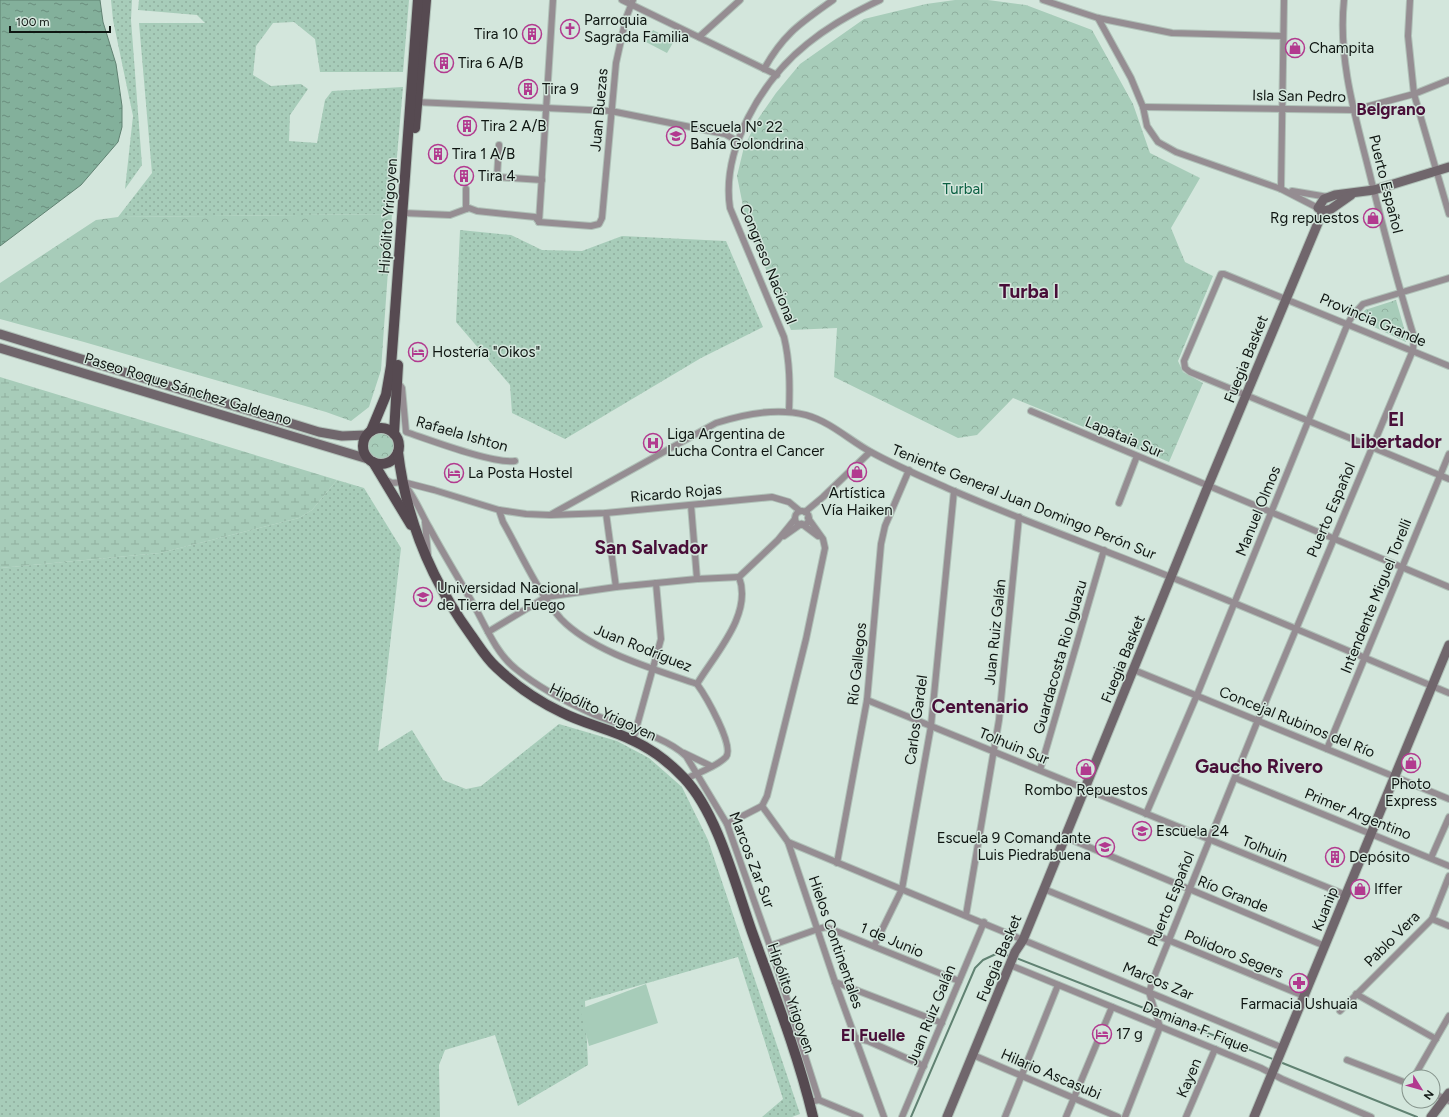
<svg xmlns="http://www.w3.org/2000/svg" width="1449" height="1117" font-family="Figtree,sans-serif">
<style>
.grass{fill:url(#grass-dots)}
.wetland{fill:url(#wetland-marsh)}
.park{fill:url(#park-crowns)}
.garden{fill:#a7ccb9}
.water{fill:url(#water-ripples);stroke:#608272}
.lines{fill:none;stroke-linecap:round;stroke-linejoin:round}
.stream{stroke:#608272;stroke-width:2}
.street-casing{stroke:#b0c1b8;stroke-width:8}
.secondary-casing{stroke:#b0c1b8;stroke-width:11}
.primary-casing{stroke:#b0c1b8;stroke-width:12}
.street{stroke:#958d92;stroke-width:6}
.secondary{stroke:#70666c;stroke-width:9}
.primary{stroke:#564a51;stroke-width:10}
.labels{text-anchor:middle;stroke-width:3;stroke-linejoin:round;paint-order:stroke}
.poi-label{font-size:15px;fill:#0f1612;stroke:#d3e6dc;text-anchor:start}
.street-label{font-size:15px;fill:#0f1612;stroke:#d3e6dc}
.park-label{font-size:15px;fill:#0b5f42;stroke:#d3e6dc}
.quarter-label{font-size:17px;font-weight:bold;fill:#480e38;stroke:#d3e6dc}
.district-label{font-size:19px;font-weight:bold;fill:#480e38;stroke:#d3e6dc}
</style>
<defs>
<pattern id="grass-dots" width="8" height="8" patternUnits="userSpaceOnUse"><rect width="8" height="8" fill="#a7ccb9"/><path d="M2 2h.1M6 6h.1" fill="none" stroke="#8fae9e" stroke-width="1.8" stroke-linecap="round"/></pattern>
<pattern id="wetland-marsh" width="20" height="14" patternUnits="userSpaceOnUse"><rect width="20" height="14" fill="#a7ccb9"/><path d="M1 5h8M5 5V1M11 12h8M15 12V8" fill="none" stroke="#8fae9e"/></pattern>
<pattern id="park-crowns" width="20" height="18" patternUnits="userSpaceOnUse"><rect width="20" height="18" fill="#a7ccb9"/><path d="M2 6a3 3 0 1 1 6 0M12 15a3 3 0 1 1 6 0" fill="none" stroke="#8fae9e"/></pattern>
<pattern id="water-ripples" width="26" height="14" patternUnits="userSpaceOnUse"><rect width="26" height="14" fill="#83b09b"/><path d="M2 4q2-2 4 0t4 0M15 11q2-2 4 0t4 0" fill="none" stroke="#6a8e7d"/></pattern>
</defs>
<rect width="100%" height="100%" fill="#d3e6dc"/>
<g class="grass">
<polygon points="111,0 132,0 131,20 142,165 125,189 133,116 113,20"/>
<polygon points="139,0 409,0 403,72 320,72 315,39 294,22 273,23 256,46 253,75 271,86 301,84 308,89 290,115 289,141 317,143 325,100 332,91 403,87 392,214 118,217 152,173 139,23 205,23 197,15 138,10"/>
<polygon points="460,230 511,235 542,250 582,251 622,236 726,241 763,327 701,358 565,439 512,413 510,385 456,322"/>
<polygon points="337,480 364,488 401,548 378,751 412,730 443,780 466,789 481,786 559,724 617,741 649,758 682,787 708,840 800,1114 792,1117 762,1117 783,1099 738,957 585,1001 588,1065 518,1106 495,1035 445,1050 439,1065 440,1117 0,1117 0,568 160,553 299,518 312,510"/>
</g>
<polygon class="wetland" points="0,377 337,480 312,510 299,518 160,553 0,568"/>
<g class="park">
<polygon points="955,0 988,0 1026,5 1092,30 1133,104 1150,153 1200,178 1171,228 1185,262 1213,276 1178,361 1183,372 1203,383 1169,462 1013,398 977,435 958,438 834,377 837,328 791,330 746,221 737,176 744,147 758,119 776,93 800,64 864,19 926,4"/>
<polygon points="392,214 381,370 369,407 351,421 326,412 84,342 0,319 0,283 96,220 118,217"/>
<polygon points="1396,300 1406,335 1406,342 1359,320 1365,310"/>
<circle cx="381" cy="447" r="14"/>
</g>
<g class="garden">
<polygon points="653,30 674,41 667,53 646,42"/>
<polygon points="646,984 658,1023 589,1046 580,1009"/>
</g>
<polygon class="water" points="0,0 100,0 103,22 116,64 122,106 122,127 118,142 81,185 0,246"/>
<g class="lines">
<g class="stream">
<polyline points="1016,958 1154,1012"/>
<polyline points="1158,1013 1275,1060"/>
<polyline points="1280,1062 1417,1117"/>
<polyline points="911,1117 975,968 983,960 998,953 1010,956"/>
</g>
<defs>
<g id="street">
<polyline points="622,0 777,75"/>
<polyline points="1043,0 1098,18 1172,33 1283,36"/>
<polyline points="1410,0 1408,36 1414,94 1449,214"/>
<polyline points="1098,18 1131,78 1143,107 1147,126 1158,142 1176,152 1281,189 1318,208"/>
<polyline points="699,37 740,0"/>
<path d="M764 69C784 33 801 23 833 0"/>
<polyline points="415,102 611,111 725,134 737,141"/>
<polyline points="1143,107 1354,110 1414,94 1449,80"/>
<polyline points="499,145 497,177 542,180"/>
<polyline points="1281,189 1284,0"/>
<polyline points="1292,191 1328,197"/>
<polyline points="466,209 466,189"/>
<polyline points="403,213 450,215 469,208 477,211 535,217 539,222"/>
<polyline points="539,222 591,226 599,224 602,218 616,63 626,18 633,0"/>
<polyline points="539,222 553,0"/>
<polyline points="1449,366 1224,274 1221,274 1184,361 1185,368 1190,372 1449,479"/>
<path d="M397 381 402 388 406 432C430 440 493 464 515 461"/>
<polyline points="1031,411 1449,587"/>
<path d="M789 412C790 386 790 362 784 337L730 208C721 149 762 80 807 44 829 26 854 12 880 0"/>
<path d="M384 479 392 483 403 482 434 490 499 510 526 514 550 515 716 423C744 414 776 407 806 415 831 422 849 440 871 452 898 467 927 479 954 491 1026 522 1100 548 1173 578 1265 615 1357 655 1449 693"/>
<path d="M405 485C415 498 421 513 429 527 444 555 461 582 476 609 487 630 498 655 516 669 539 688 568 703 595 715 622 726 665 736 686 756L727 824 770 946 819 1100"/>
<polyline points="1119,503 1137,456"/>
<polyline points="691,505 697,579"/>
<path d="M499 510 503 522C519 550 540 596 561 619 593 652 654 669 697 684 705 695 735 746 726 757 716 767 698 773 685 779"/>
<circle cx="802" cy="518" r="7"/>
<polyline points="805,512 823,497 870,452"/>
<polyline points="606,513 616,587"/>
<polyline points="551,515 606,513 772,497 789,502 800,511"/>
<polyline points="425,522 428,555"/>
<polyline points="802,524 818,536"/>
<polyline points="784,536 801,524"/>
<polyline points="488,632 546,597 616,587 697,579 739,577"/>
<polyline points="1134,670 1449,799"/>
<path d="M697 684C715 654 753 614 739 577L778 540 795 519"/>
<polyline points="867,700 1346,895"/>
<polyline points="633,740 661,639 656,583"/>
<polyline points="1327,749 1449,454"/>
<polyline points="684,753 711,766"/>
<polyline points="1040,770 1104,550"/>
<polyline points="1235,778 1449,866"/>
<polyline points="762,806 788,842 1283,1048"/>
<polyline points="762,806 767,796 806,639 825,548 823,539 808,518"/>
<polyline points="1146,814 1197,695 1348,323 1353,315 1363,304 1449,278"/>
<polyline points="727,824 762,806"/>
<polyline points="1065,837 1325,946"/>
<polyline points="788,842 835,982 884,1117"/>
<polyline points="1431,858 1449,817"/>
<polyline points="837,863 867,700 881,544 885,526 909,470"/>
<polyline points="1044,889 1304,996"/>
<polyline points="966,915 999,720 1019,517"/>
<polyline points="1432,919 1449,926"/>
<polyline points="770,946 818,929 826,927 959,981"/>
<polyline points="874,946 902,889 931,726 954,491"/>
<polyline points="1010,965 1261,1068 1282,1079 1371,1117"/>
<polyline points="835,982 942,1023"/>
<polyline points="1356,994 1436,1039"/>
<polyline points="1340,1011 1432,919 1449,876"/>
<polyline points="856,1038 868,1041 924,1066"/>
<polyline points="973,1055 1118,1117"/>
<polyline points="1347,1060 1409,1084"/>
<polyline points="1414,1077 1449,1016"/>
<polyline points="1433,1093 1449,1101"/>
<polyline points="809,1102 819,1100 860,1117"/>
<polyline points="902,1117 984,922"/>
<polyline points="1005,1117 1058,985"/>
<polyline points="1066,1117 1112,1007"/>
<path d="M1125 1117 1160 1027 1149 992 1156 972 1258 720 1413 350 1414 337C1397 281 1382 224 1368 167 1354 112 1338 57 1344 0"/>
<polyline points="1186,1117 1215,1049"/>
</g>
<g id="secondary">
<polyline points="1323,211 1318,208 1324,199 1335,195 1374,190 1449,167"/>
<polyline points="1323,211 1331,209 1351,195"/>
<polyline points="0,334 319,432 342,436 367,435"/>
<polyline points="0,348 368,459"/>
<polyline points="947,1117 1015,952 1023,940 1044,889 1208,486 1323,211"/>
<polyline points="1254,1117 1449,645"/>
<polyline points="1431,1117 1449,1093"/>
</g>
<g id="primary">
<polyline points="415,128 426,0"/>
<circle cx="381" cy="446" r="18"/>
<polyline points="371,431 386,395 391,366 418,0"/>
<polyline points="394,434 398,365"/>
<path d="M398 452C406 519 431 580 471 635 479 646 486 658 496 667 515 685 538 701 561 712 584 724 611 729 634 741 653 750 669 762 684 778 718 814 735 884 752 932 774 993 798 1054 813 1117"/>
<polyline points="373,462 411,525"/>
</g>
</defs>
<use href="#street" class="street-casing"/>
<use href="#secondary" class="secondary-casing"/>
<use href="#primary" class="primary-casing"/>
<use href="#street" class="street"/>
<use href="#secondary" class="secondary"/>
<use href="#primary" class="primary"/>
</g>
<defs>
<symbol id="church-ring" viewBox="-11 -11 22 22"><circle r="9.5" fill="#d3e6dc" stroke="#b23a8f" stroke-width="1.5"/><path d="M-1.2-6h2.4v3.5h3.3v2.4h-3.3V6h-2.4V-.1h-3.3v-2.4h3.3Z" fill="#b23a8f"/></symbol>
<symbol id="building-ring" viewBox="-11 -11 22 22"><circle r="9.5" fill="#d3e6dc" stroke="#b23a8f" stroke-width="1.5"/><path d="M-4-6H4V6H1V3H-1V6H-4ZM-2.5-4.3h1.7v1.8h-1.7ZM.8-4.3h1.7v1.8H.8ZM-2.5-1h1.7V.8h-1.7ZM.8-1h1.7V.8H.8Z" fill="#b23a8f"/></symbol>
<symbol id="shop-ring" viewBox="-11 -11 22 22"><circle r="9.5" fill="#d3e6dc" stroke="#b23a8f" stroke-width="1.5"/><path d="M-5-2.5h2.3a2.7 3.5 0 0 1 5.4 0H5L5.5 6h-11ZM-1.5-2.5h3a1.5 2.3 0 0 0-3 0Z" fill="#b23a8f"/></symbol>
<symbol id="school-ring" viewBox="-11 -11 22 22"><circle r="9.5" fill="#d3e6dc" stroke="#b23a8f" stroke-width="1.5"/><path d="M0-5L7-2L0 1L-7-2ZM-4 1L0 2.5L4 1V4Q0 6-4 4Z" fill="#b23a8f"/></symbol>
<symbol id="hotel-ring" viewBox="-11 -11 22 22"><circle r="9.5" fill="#d3e6dc" stroke="#b23a8f" stroke-width="1.5"/><path d="M-6-4.5h1.5V1H6V5H4.5V3h-9V5H-6ZM-4 0a1.8 1.8 0 1 1 3.6 0ZM.5 0V-2.5h3Q6-2.5 6 0Z" fill="#b23a8f"/></symbol>
<symbol id="hospital-ring" viewBox="-11 -11 22 22"><circle r="9.5" fill="#d3e6dc" stroke="#b23a8f" stroke-width="1.5"/><path d="M-5-5h3v3.5h4V-5h3V5h-3V1.5h-4V5h-3Z" fill="#b23a8f"/></symbol>
<symbol id="university-ring" viewBox="-11 -11 22 22"><circle r="9.5" fill="#d3e6dc" stroke="#b23a8f" stroke-width="1.5"/><path d="M0-5L7-2L0 1L-7-2ZM-4 1L0 2.5L4 1V4Q0 6-4 4Z" fill="#b23a8f"/></symbol>
<symbol id="pharmacy-ring" viewBox="-11 -11 22 22"><circle r="9.5" fill="#d3e6dc" stroke="#b23a8f" stroke-width="1.5"/><path d="M-2-6h4v4h4v4h-4v4h-4v-4h-4v-4h4Z" fill="#b23a8f"/></symbol>
</defs>
<g fill-rule="evenodd">
<use href="#church-ring" x="559" y="18" width="22" height="22"/>
<use href="#building-ring" x="521" y="23" width="22" height="22"/>
<use href="#shop-ring" x="1284" y="37" width="22" height="22"/>
<use href="#building-ring" x="433" y="52" width="22" height="22"/>
<use href="#building-ring" x="517" y="78" width="22" height="22"/>
<use href="#building-ring" x="456" y="115" width="22" height="22"/>
<use href="#school-ring" x="665" y="125" width="22" height="22"/>
<use href="#building-ring" x="427" y="143" width="22" height="22"/>
<use href="#building-ring" x="453" y="165" width="22" height="22"/>
<use href="#shop-ring" x="1362" y="207" width="22" height="22"/>
<use href="#hotel-ring" x="407" y="341" width="22" height="22"/>
<use href="#hospital-ring" x="642" y="432" width="22" height="22"/>
<use href="#shop-ring" x="846" y="461" width="22" height="22"/>
<use href="#hotel-ring" x="443" y="462" width="22" height="22"/>
<use href="#university-ring" x="412" y="586" width="22" height="22"/>
<use href="#shop-ring" x="1400" y="752" width="22" height="22"/>
<use href="#shop-ring" x="1075" y="758" width="22" height="22"/>
<use href="#school-ring" x="1131" y="820" width="22" height="22"/>
<use href="#school-ring" x="1094" y="836" width="22" height="22"/>
<use href="#building-ring" x="1324" y="846" width="22" height="22"/>
<use href="#shop-ring" x="1349" y="878" width="22" height="22"/>
<use href="#pharmacy-ring" x="1288" y="972" width="22" height="22"/>
<use href="#hotel-ring" x="1091" y="1023" width="22" height="22"/>
</g>
<g class="labels">
<g class="poi-label">
<text x="584" y="25">Parroquia<tspan x="584" dy="17">Sagrada Familia</tspan></text>
<text x="518" y="39" text-anchor="end">Tira 10</text>
<text x="1309" y="53">Champita</text>
<text x="458" y="68">Tira 6 A/B</text>
<text x="542" y="94">Tira 9</text>
<text x="481" y="131">Tira 2 A/B</text>
<text x="690" y="132">Escuela Nº 22<tspan x="690" dy="17">Bahía Golondrina</tspan></text>
<text x="452" y="159">Tira 1 A/B</text>
<text x="478" y="181">Tira 4</text>
<text x="1359" y="223" text-anchor="end">Rg repuestos</text>
<text x="432" y="357">Hostería "Oikos"</text>
<text x="667" y="439">Liga Argentina de<tspan x="667" dy="17">Lucha Contra el Cancer</tspan></text>
<text x="468" y="478">La Posta Hostel</text>
<text x="857" y="498" text-anchor="middle">Artística<tspan x="857" dy="17">Vía Haiken</tspan></text>
<text x="437" y="593">Universidad Nacional<tspan x="437" dy="17">de Tierra del Fuego</tspan></text>
<text x="1411" y="789" text-anchor="middle">Photo<tspan x="1411" dy="17">Express</tspan></text>
<text x="1086" y="795" text-anchor="middle">Rombo Repuestos</text>
<text x="1156" y="836">Escuela 24</text>
<text x="1091" y="843" text-anchor="end">Escuela 9 Comandante<tspan x="1091" dy="17">Luis Piedrabuena</tspan></text>
<text x="1349" y="862">Depósito</text>
<text x="1374" y="894">Iffer</text>
<text x="1299" y="1009" text-anchor="middle">Farmacia Ushuaia</text>
<text x="1116" y="1039">17 g</text>
</g>
<g class="street-label">
<text transform="translate(1299 96) rotate(1)" y="5">Isla San Pedro</text>
<text transform="translate(599 110) rotate(-85)" y="5">Juan Buezas</text>
<text transform="translate(1386 184) rotate(76)" y="5">Puerto Español</text>
<text transform="translate(388 216) rotate(-86)" y="5">Hipólito Yrigoyen</text>
<text transform="translate(768 264) rotate(68)" y="5">Congreso Nacional</text>
<text transform="translate(1373 320) rotate(23)" y="5">Provincia Grande</text>
<text transform="translate(1246 359) rotate(-68)" y="5">Fuegia Basket</text>
<text transform="translate(188 389) rotate(17)" y="5">Paseo Roque Sánchez Galdeano</text>
<text transform="translate(462 434) rotate(16)" y="5">Rafaela Ishton</text>
<text transform="translate(1124 437) rotate(23)" y="5">Lapataia Sur</text>
<text transform="translate(676 493) rotate(-5)" y="5">Ricardo Rojas</text>
<text transform="translate(1024 502) rotate(22)" y="5">Teniente General Juan Domingo Perón Sur</text>
<text transform="translate(1331 510) rotate(-67)" y="5">Puerto Español</text>
<text transform="translate(1258 511) rotate(-68)" y="5">Manuel Olmos</text>
<text transform="translate(1376 596) rotate(-68)" y="5">Intendente Miguel Torelli</text>
<text transform="translate(995 632) rotate(-84)" y="5">Juan Ruiz Galán</text>
<text transform="translate(643 648) rotate(22)" y="5">Juan Rodríguez</text>
<text transform="translate(1060 657) rotate(-74)" y="5">Guardacosta Rio Iguazu</text>
<text transform="translate(1123 659) rotate(-68)" y="5">Fuegia Basket</text>
<text transform="translate(857 664) rotate(-84)" y="5">Río Gallegos</text>
<text transform="translate(603 712) rotate(25)" y="5">Hipólito Yrigoyen</text>
<text transform="translate(916 720) rotate(-82)" y="5">Carlos Gardel</text>
<text transform="translate(1297 722) rotate(22)" y="5">Concejal Rubinos del Río</text>
<text transform="translate(1014 746) rotate(22)" y="5">Tolhuin Sur</text>
<text transform="translate(1358 814) rotate(22)" y="5">Primer Argentino</text>
<text transform="translate(1265 849) rotate(22)" y="5">Tolhuin</text>
<text transform="translate(752 860) rotate(69)" y="5">Marcos Zar Sur</text>
<text transform="translate(1233 894) rotate(22)" y="5">Río Grande</text>
<text transform="translate(1171 899) rotate(-68)" y="5">Puerto Español</text>
<text transform="translate(1325 909) rotate(-68)" y="5">Kuanip</text>
<text transform="translate(1392 939) rotate(-45)" y="5">Pablo Vera</text>
<text transform="translate(892 940) rotate(23)" y="5">1 de Junio</text>
<text transform="translate(836 942) rotate(71)" y="5">Hielos Continentales</text>
<text transform="translate(1234 954) rotate(22)" y="5">Polidoro Segers</text>
<text transform="translate(999 958) rotate(-67)" y="5">Fuegia Basket</text>
<text transform="translate(1158 981) rotate(23)" y="5">Marcos Zar</text>
<text transform="translate(791 998) rotate(71)" y="5">Hipólito Yrigoyen</text>
<text transform="translate(931 1015) rotate(-68)" y="5">Juan Ruiz Galán</text>
<text transform="translate(1196 1027) rotate(22)" y="5">Damiana F. Fique</text>
<text transform="translate(1051 1074) rotate(23)" y="5">Hilario Ascasubi</text>
<text transform="translate(1189 1078) rotate(-67)" y="5">Kayen</text>
</g>
<g class="park-label">
<text x="963" y="194">Turbal</text>
</g>
<g class="quarter-label">
<text x="1391" y="115">Belgrano</text>
<text x="873" y="1041">El Fuelle</text>
</g>
<g class="district-label">
<text x="1029" y="298">Turba I</text>
<text x="1396" y="426">El<tspan x="1396" dy="22">Libertador</tspan></text>
<text x="651" y="554">San Salvador</text>
<text x="980" y="713">Centenario</text>
<text x="1259" y="773">Gaucho Rivero</text>
</g>
</g>
<g transform="translate(1421 1089) rotate(127)"><circle r="19" fill="#d3e6dc" stroke="#85938b"/>
<path d="M0-3L7 15L0 10L-7 15Z" fill="#b23a8f"/>
<text y="-6" font-size="11" font-weight="bold" text-anchor="middle" fill="#0f1612">N</text>
</g>
<path d="M10 26v6h100v-6" fill="none" stroke="#0f1612" stroke-width="2"/>
<text x="16" y="26" font-size="12" fill="#0f1612" stroke="#d3e6dc" stroke-width="3" paint-order="stroke">100 m</text>
</svg>
